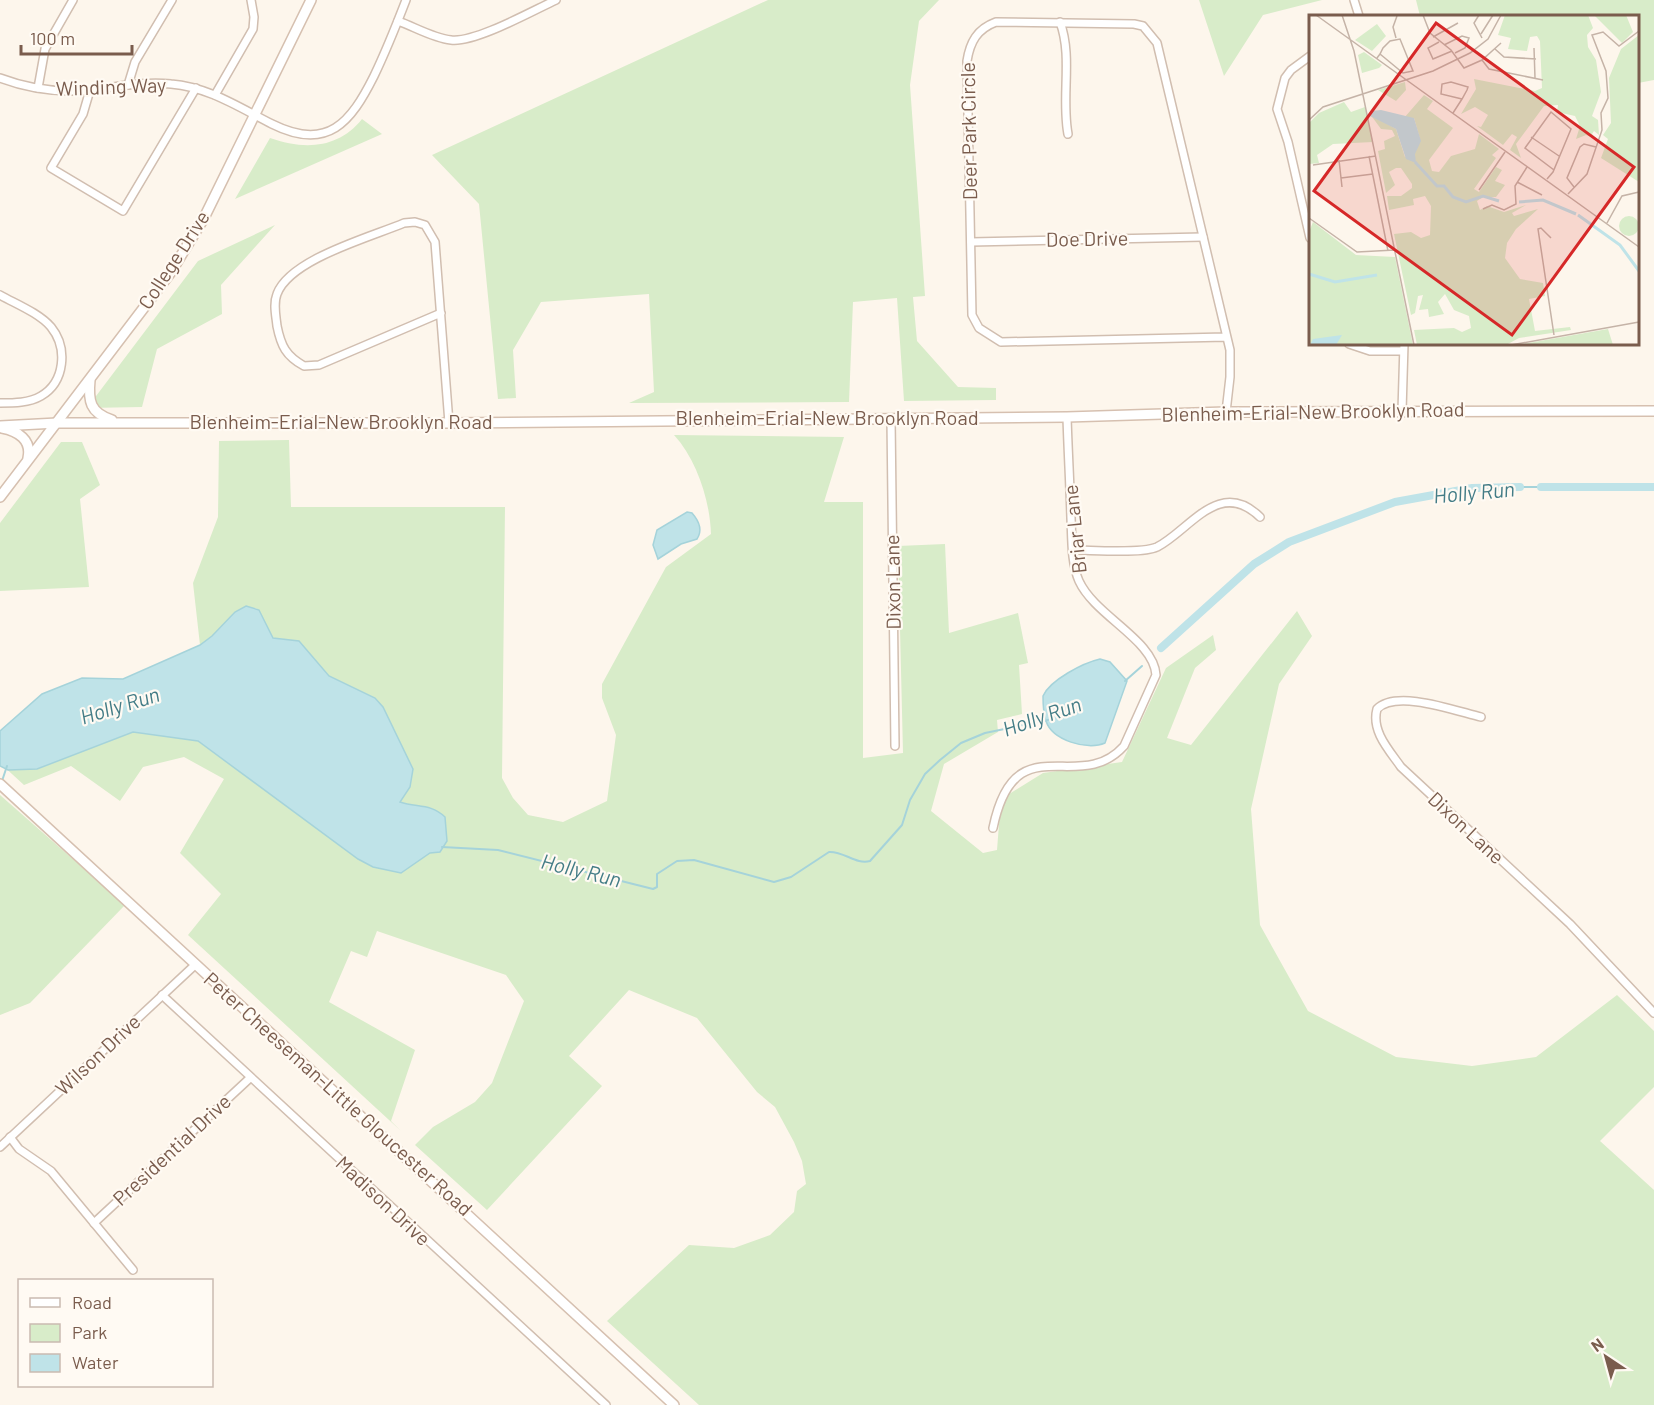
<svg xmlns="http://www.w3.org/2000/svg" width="1654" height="1405" font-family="Barlow,sans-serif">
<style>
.green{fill:#d8ecc9}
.water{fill:#bfe3e8;stroke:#a5d3da;stroke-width:1.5}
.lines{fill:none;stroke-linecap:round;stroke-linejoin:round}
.stream{stroke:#a5d3da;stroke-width:2}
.canal{stroke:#bfe3e8;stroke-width:8}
.street-casing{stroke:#d1beb0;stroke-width:10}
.secondary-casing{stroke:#d6c0b0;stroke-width:12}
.street{stroke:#fff;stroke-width:7}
.secondary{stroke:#fff;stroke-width:9}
.labels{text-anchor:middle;stroke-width:4.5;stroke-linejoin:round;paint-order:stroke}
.street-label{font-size:20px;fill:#7a5c4d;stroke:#fffaf3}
.water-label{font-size:21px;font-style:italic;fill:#437c86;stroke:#fffaf3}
.inset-river{fill:none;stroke:#bfe3e8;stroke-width:3}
.inset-road{fill:none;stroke:#c5b3a7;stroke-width:1.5}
.view{fill:#d62828;fill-opacity:0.15;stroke:#d62828;stroke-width:3}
.inset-edge{fill:none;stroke:#7a5c4d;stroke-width:3}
</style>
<rect width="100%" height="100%" fill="#fdf6ec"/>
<g class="green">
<polygon points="768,0 939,0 919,21 910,85 925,296 913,297 917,341 958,387 996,388 996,400 904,401 897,298 853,302 849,402 629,403 654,392 649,294 541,302 513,350 516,398 498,399 479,204 432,155"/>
<polygon points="1199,0 1322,0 1263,15 1224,76"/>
<polygon points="1416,0 1654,0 1654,80 1638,83 1638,16 1420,16"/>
<path d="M362 119 382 134 235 199 270 138C304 150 338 149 362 119Z"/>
<polygon points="275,225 221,285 222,314 157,349 142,407 87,408 198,261"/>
<path d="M674 435 844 437 824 502H863V758L903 753 898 546 945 544 949 633 1018 613 1028 663 1019 665 1022 714 997 720 998 732 944 764 931 811 983 853 997 850 1001 799 1043 773 1122 762 1166 668 1213 635 1216 650 1195 668 1167 738 1191 745 1297 611 1312 636 1279 684 1251 809 1260 925 1308 1011 1396 1057 1472 1066 1536 1057 1617 995 1654 1031V1087L1600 1141 1654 1190V1405H699L607 1321 689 1245 734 1248 770 1235 794 1212 797 1191 806 1184 802 1161 794 1142 775 1107 757 1092 697 1018 629 990 569 1056 602 1086 487 1210 415 1145 433 1127 475 1102 492 1083 524 1001 506 975 377 931 367 957 351 951 329 1002 415 1050 391 1121 401 1131 188 935 221 894 180 853 224 779 184 757 143 767 120 801 71 766 24 785 0 763 37 769 133 732 198 741 358 859 442 815 400 802 375 698 329 676 299 641 273 639 256 608 200 645 193 583 218 517 219 441 289 440 291 507H505L502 778 513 798 528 815 563 822 607 801 616 735 602 698V684L666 567 711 534C710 501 697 460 674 435Z"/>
<polygon points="61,442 82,442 100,485 80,499 89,587 0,591 0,523"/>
<polygon points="0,795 125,905 30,1003 0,1015"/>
</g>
<g class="water">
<path d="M687 512 692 513C699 521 703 530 697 539L681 544 658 559 653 545 657 530Z"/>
<path d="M246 606 259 610 273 638 299 641 329 676 375 698 383 707 413 769 410 787 400 802C417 808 430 803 445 817L447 841 440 852 430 853 401 873 373 867 358 859 198 741 133 732 37 769 8 770 0 766V731L42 694 82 678 123 679 200 645 212 636 235 612Z"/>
<path d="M1100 659 1110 662 1127 681 1105 743C1087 751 1052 740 1046 721 1043 713 1043 704 1043 696 1050 680 1083 663 1100 659Z"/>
</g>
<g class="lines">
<g class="stream">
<polyline points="1520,487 1541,487"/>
<polyline points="1125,681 1142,666"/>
<polyline points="2,781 7,766"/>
<path d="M442 847 498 850 653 889 657 887V874L677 861 694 860 774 882 791 877 829 852C844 851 856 865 870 861L902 825 910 800 925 774 940 760 961 743 985 733 1048 720"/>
</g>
<g class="canal">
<polyline points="1541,487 1654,487"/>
<polyline points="1161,648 1254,564 1289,542 1395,502 1472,488 1520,487"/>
</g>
<defs>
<g id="street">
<polyline points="1354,0 1359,16"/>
<path d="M398 21C415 27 433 38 451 40 475 43 532 11 556 0"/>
<path d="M1060 22C1073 57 1061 97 1068 134"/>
<polyline points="1310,56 1291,70 1285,78 1277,109 1288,142 1310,238"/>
<path d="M0 78C29 89 59 93 90 90 117 87 144 81 171 84 209 87 240 108 272 124 328 152 351 122 374 76 386 51 396 26 406 0"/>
<polyline points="128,85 135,62 172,0"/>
<polyline points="38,88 45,49 73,0"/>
<polyline points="90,90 83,114 51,168 123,211 196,88"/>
<polyline points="215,95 253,29 254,17 251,0"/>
<polyline points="971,242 1203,237"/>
<path d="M0 295C16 304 39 313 51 327 68 348 65 382 41 396 29 403 14 403 0 403"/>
<path d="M441 313 319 365 304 366C286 356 281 346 277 326 276 316 273 304 277 294 290 259 371 237 404 223L415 222 425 225 435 242 449 423"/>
<polyline points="1349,344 1370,351 1403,351"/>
<polyline points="1402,411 1404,344"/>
<path d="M1226 412 1230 377V350L1157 43 1143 26 1134 24 996 22C977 29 970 42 967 61L972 315 979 328 1001 342 1226 337"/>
<polyline points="891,419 895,746"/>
<path d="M1074 550C1092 550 1142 554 1157 547 1189 531 1219 477 1260 517"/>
<path d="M1481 717C1456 711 1396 689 1377 709 1371 731 1389 750 1401 767L1570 924 1654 1013"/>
<path d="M993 828C1015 722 1078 797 1124 746L1156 675C1154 640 1095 616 1079 581 1071 563 1072 538 1071 518 1070 484 1068 450 1067 417"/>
<polyline points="162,995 606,1405"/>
<polyline points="10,1137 19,1149 51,1171 133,1270"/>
<polyline points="0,1147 196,964"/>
<polyline points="94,1223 250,1078"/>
</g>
<g id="secondary">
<path d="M90 380C88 401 90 413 112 420"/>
<polyline points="0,426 57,423 449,423 1067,417 1226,412 1654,411"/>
<path d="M2 428C18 431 32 440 28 458"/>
<polyline points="0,497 171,272 204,218 311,0"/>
<polyline points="0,784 674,1405"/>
</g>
</defs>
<use href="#street" class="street-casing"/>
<use href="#secondary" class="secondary-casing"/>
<use href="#street" class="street"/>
<use href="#secondary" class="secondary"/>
</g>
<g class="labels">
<g class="street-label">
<text transform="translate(111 87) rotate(-2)" y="7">Winding Way</text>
<text transform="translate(969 131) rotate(-91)" y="7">Deer Park Circle</text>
<text transform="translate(1087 239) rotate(-1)" y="7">Doe Drive</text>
<text transform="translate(174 260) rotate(-57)" y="7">College Drive</text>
<text transform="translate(1313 412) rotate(-1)" y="7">Blenheim-Erial-New Brooklyn Road</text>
<text x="827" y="425">Blenheim-Erial-New Brooklyn Road</text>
<text x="341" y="429">Blenheim-Erial-New Brooklyn Road</text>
<text transform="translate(1075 529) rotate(-96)" y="7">Briar Lane</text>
<text transform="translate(893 582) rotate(-91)" y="7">Dixon Lane</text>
<text transform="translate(1466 828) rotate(43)" y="7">Dixon Lane</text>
<text transform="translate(98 1055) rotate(-43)" y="7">Wilson Drive</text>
<text transform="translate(338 1094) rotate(42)" y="7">Peter Cheeseman-Little Gloucester Road</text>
<text transform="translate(172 1150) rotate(-43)" y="7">Presidential Drive</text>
<text transform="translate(383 1201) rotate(43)" y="7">Madison Drive</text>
</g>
<g class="water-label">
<text transform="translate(1474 493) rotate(-5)" y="7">Holly Run</text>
<text transform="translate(120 706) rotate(-17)" y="7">Holly Run</text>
<text transform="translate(1042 717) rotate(-19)" y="7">Holly Run</text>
<text transform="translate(581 871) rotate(14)" y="7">Holly Run</text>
</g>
</g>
<g transform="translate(1309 15)">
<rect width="330" height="330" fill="#fdf6ec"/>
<path d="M196 0H279L284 13 278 20 279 32 287 45 292 77 283 101 289 105 290 120 285 116 283 119 288 124 277 120 267 124 271 111 266 101 248 97 249 90 235 91 207 129 212 143 201 135 208 122 203 119 194 130 168 111 172 112 179 100 166 92 152 99 167 74 165 64 226 76 233 73 231 26 228 21 221 22 218 36 199 34 202 23 189 20ZM285 0H317L324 17 313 28ZM68 9 77 21 63 36 46 25ZM330 20V167L292 143 299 124 294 120 302 108 300 63 312 34ZM55 37 73 50 70 53 53 58 49 40ZM96 67 97 75 87 86 69 75ZM115 80 124 86 118 94 144 113 120 145 123 156 130 157 142 141 166 134 170 119 190 134 183 140 187 143 165 174 170 177 187 152 193 155 186 166 196 170 187 182H174L168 186 171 195 178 191 195 197 217 190 203 198 205 201 229 194 207 214 198 228 196 243 211 264 234 268 236 281 220 284 226 316 261 312 262 315 210 323 197 330H108L105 315 145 313 153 317 162 313 160 301 145 295 136 279 129 287 135 299 120 302 119 294 110 295 114 280 109 281 106 298 102 300 85 219 102 217 112 223 121 220 122 191 116 181 104 184 105 190 80 195 78 181H92L103 173V169L92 153H87L80 157 86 170 77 178 69 136 76 134 75 126 86 121 83 115 72 114 61 99 87 114 96 142 105 139 111 124 105 103H95ZM35 87 42 97 56 92 64 127 24 129 8 140 10 148 0 149V108L10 98ZM310 211a10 10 0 1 1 20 0a10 10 0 1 1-20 0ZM4 207 47 240 86 242 104 330H0V217ZM299 314 304 330H208Z" fill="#d8ecc9"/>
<path d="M72 95 105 103 112 126 106 139 107 148 97 144 87 114 61 101 63 96ZM33 320 27 330H1L4 324Z" fill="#bfe3e8"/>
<path class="inset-river" d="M106 147 128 171H135L144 182 157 187 174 181 190 186M210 187 234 185 267 199M269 200 311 230 330 256M0 259 26 267 68 260"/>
<path class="inset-road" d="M7 0 330 232M33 0 45 36 105 330M114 0 121 18 142 35 155 53 173 45 192 28M170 0 165 8 173 23M172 19 184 0M124 22 149 8M87 23 84 12 88 1M130 27 119 33 124 44 143 36M135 30 153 21 160 23 156 33 146 38M225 33 226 63M186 34 195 42 227 44M68 43 71 39 74 33 81 26 91 24 104 56 94 58 71 39M173 45 180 54 234 65M144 98 153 84 158 75 159 72 142 67 133 69 132 79 153 84M0 105 14 92 124 56 161 38 179 24 192 0M222 122 250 141M60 141 79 236M30 145 33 172M4 150 67 141M32 163 64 159M238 164 244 157 262 114 242 97 216 133 245 155M208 167 233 180M265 172 258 163 271 132 275 129 287 132M170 175 196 137M259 179 278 159 293 115 292 98 299 83 297 56 283 20 294 17 310 31 330 16M174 194 183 190 195 195 207 189 206 171 218 152M0 203 48 237 86 235M298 208 313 181 330 177M242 223 232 213 229 214 245 320M202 330 330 307"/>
<path class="view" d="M127 8 325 152 203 320 5 176Z"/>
<rect width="330" height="330" class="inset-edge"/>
</g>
<rect x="18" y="1279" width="195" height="108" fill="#fffaf3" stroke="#cabbb1" stroke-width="1.5"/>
<rect x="30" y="1298" width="30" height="9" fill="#ffffff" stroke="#cabbb1" stroke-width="1.5"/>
<text x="72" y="1309" font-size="18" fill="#7a5c4d">Road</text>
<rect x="30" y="1324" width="30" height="18" fill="#d8ecc9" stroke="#cabbb1" stroke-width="1.5"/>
<text x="72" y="1339" font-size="18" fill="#7a5c4d">Park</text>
<rect x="30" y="1354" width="30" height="18" fill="#bfe3e8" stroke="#cabbb1" stroke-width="1.5"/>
<text x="72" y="1369" font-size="18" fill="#7a5c4d">Water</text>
<g transform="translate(1606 1357) rotate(324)" stroke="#fffaf3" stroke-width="4.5" paint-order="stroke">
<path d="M0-4.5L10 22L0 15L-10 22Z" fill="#7a5c4d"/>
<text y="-9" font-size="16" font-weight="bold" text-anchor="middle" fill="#7a5c4d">N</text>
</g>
<path d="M21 45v9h111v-9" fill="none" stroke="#7a5c4d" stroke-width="3"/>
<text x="30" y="45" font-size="18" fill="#7a5c4d" stroke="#fffaf3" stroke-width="4.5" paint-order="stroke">100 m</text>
</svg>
